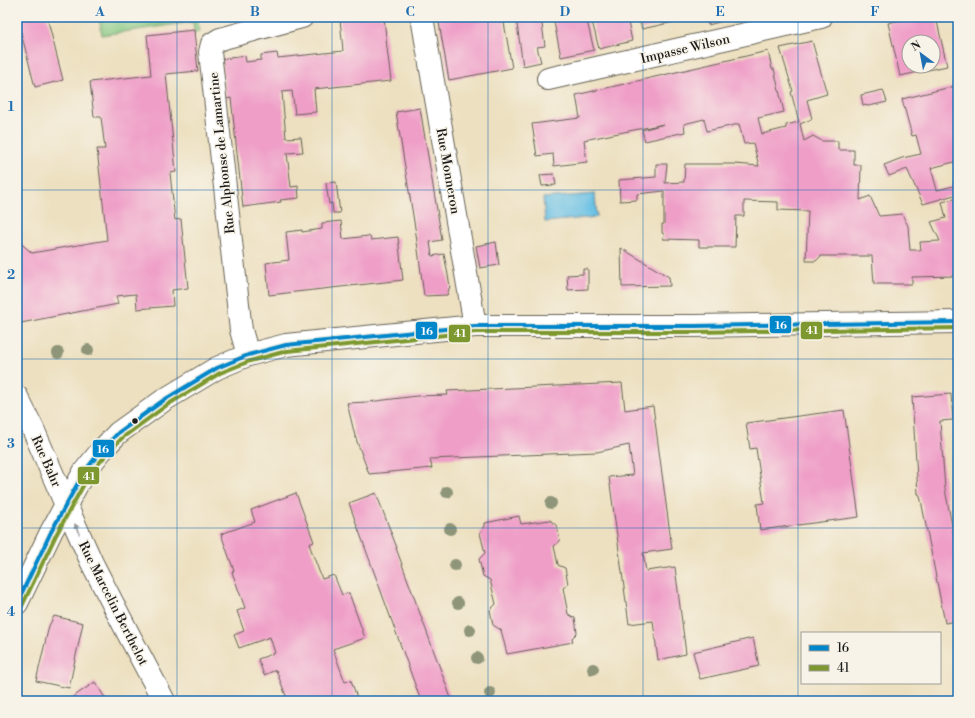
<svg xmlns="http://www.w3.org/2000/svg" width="975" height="718" font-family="'Libre Bodoni',serif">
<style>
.green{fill:#85c780;stroke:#50724e}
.water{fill:#66bfe4;stroke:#416e80}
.building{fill:#ef9ec7;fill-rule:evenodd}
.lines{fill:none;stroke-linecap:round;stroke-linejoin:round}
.minor-casing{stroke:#656155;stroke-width:24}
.tertiary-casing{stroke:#656155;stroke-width:24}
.minor{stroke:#fff;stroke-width:22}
.tertiary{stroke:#fff;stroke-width:22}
.bus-1-casing{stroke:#f7f3e8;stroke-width:7}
.bus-2-casing{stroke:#f7f3e8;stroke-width:7}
.bus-1{stroke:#0086cb;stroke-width:4}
.bus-2{stroke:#7c982e;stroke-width:4}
.tree{fill:#8e9579}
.oneway{fill:#999}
.grid{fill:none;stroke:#1f6fb2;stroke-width:1;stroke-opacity:0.55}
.bus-dot{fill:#1c1c1c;stroke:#f7f3e8;stroke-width:1.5}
.labels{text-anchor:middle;stroke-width:3;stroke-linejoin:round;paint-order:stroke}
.street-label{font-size:13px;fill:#1c1c1c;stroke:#f7f3e8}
.line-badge{stroke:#f7f3e8;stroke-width:1.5}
.badge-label{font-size:11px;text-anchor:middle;font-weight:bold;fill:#fff}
.neatline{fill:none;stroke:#1f6fb2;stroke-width:1.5}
.grid-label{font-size:13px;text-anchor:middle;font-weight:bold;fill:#1f6fb2}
</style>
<rect width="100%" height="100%" fill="#f7f3e8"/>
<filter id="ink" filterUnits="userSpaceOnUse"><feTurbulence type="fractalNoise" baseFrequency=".025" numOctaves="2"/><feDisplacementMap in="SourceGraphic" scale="8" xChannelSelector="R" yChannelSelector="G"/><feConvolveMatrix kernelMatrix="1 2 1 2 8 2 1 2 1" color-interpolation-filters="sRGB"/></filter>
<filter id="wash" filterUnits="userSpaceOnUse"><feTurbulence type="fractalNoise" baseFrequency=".012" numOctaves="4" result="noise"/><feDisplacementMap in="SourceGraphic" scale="16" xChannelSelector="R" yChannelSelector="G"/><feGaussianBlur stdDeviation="0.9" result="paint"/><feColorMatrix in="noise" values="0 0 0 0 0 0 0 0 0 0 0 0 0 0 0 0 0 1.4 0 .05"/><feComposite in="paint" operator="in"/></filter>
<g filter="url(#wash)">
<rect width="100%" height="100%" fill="#ede0c0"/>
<polygon class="green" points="99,17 197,17 200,31 194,33 193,22 102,35"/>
<polygon class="water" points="595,194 597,217 545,222 543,198"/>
<g id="blocks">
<g class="building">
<polygon points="17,17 47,17 63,80 35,87"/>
<polygon points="356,17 384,17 387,48 391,81 314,89 316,112 295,114 292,91 282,92 286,138 301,137 303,152 287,153 291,187 298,186 299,198 280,200 281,202 243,207 231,98 226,99 222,59 245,56 246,62 261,60 261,55 277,53 278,58 343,51 340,19"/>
<polygon points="438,17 503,17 512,68 449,80"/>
<polygon points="516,17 541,17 545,46 537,47 541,62 523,66"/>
<polygon points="553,17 586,17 594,50 561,57"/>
<polygon points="591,17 627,17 632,41 599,49"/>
<polygon points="638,17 677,17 678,21 642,29"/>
<polygon points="706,17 722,17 723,21 708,25"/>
<path d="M913 17H936L947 66 900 76 888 23ZM909 42H933V66H909Z"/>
<polygon points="194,30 198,71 166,74 176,172 170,173 175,220 181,219 188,288 172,290 173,306 137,309 136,294 116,296 118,304 21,323 17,319 17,240 32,253 107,240 97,149 105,149 101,117 94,117 90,82 151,75 147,35"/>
<polygon points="812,41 827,94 807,100 812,119 800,124 804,141 813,136 822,141 838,141 838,150 854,150 854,165 861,165 860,200 870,196 879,216 902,214 908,226 910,250 921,250 920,242 940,241 931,222 946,218 942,202 958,198 958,280 956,276 912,277 912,284 874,284 872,256 821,256 816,261 806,261 808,211 778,210 778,202 744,201 744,216 736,216 735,247 699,247 699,240 663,239 664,234 662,233 662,224 664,224 664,191 637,194 637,200 620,201 619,180 656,177 656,164 667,164 665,183 684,182 685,164 735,164 759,166 753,143 744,144 739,124 707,131 704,119 684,124 685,132 645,141 642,130 664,124 584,140 587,162 554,166 553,154 537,156 532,124 580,118 576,95 768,51 772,69 774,69 784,112 758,118 762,134 786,128 786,125 799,122 791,92 793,91 780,48"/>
<polygon points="955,86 958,98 958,161 931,168 937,190 954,186 953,183 958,182 958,194 923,204 907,169 889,176 884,165 902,158 921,154 916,135 912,136 902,99"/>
<polygon points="883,90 887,102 869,106 863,105 861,95"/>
<polygon points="420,108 442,240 430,242 432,256 444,254 450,286 447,295 424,296 416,234 396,112"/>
<polygon points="554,174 556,185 542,186 540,175"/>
<polygon points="336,182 340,213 333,213 332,203 329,204 326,183"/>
<polygon points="341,221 343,239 368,236 370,237 371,240 398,237 403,280 269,295 266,263 289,260 286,232 302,230 302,232 322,229 322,223"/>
<polygon points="496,242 499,265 480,268 476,246"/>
<polygon points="621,248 669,277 670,286 622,287"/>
<polygon points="583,269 588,269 588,289 568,290 567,275 583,274"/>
<polygon points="622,383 625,410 653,406 672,549 643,553 646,571 675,567 686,654 658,660 653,621 629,624 609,477 633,475 629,445 597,452 430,459 432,468 369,474 355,436 347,403 368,402 417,396 448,395 447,391"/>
<polygon points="951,394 953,420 940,421 945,489 958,557 958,621 945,623 921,500 919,494 918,494 912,397"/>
<polygon points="844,410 859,517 760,530 757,504 764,503 756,448 750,449 746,423"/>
<polygon points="296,493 314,542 309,544 322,579 334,575 342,595 349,593 365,638 333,649 345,682 351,680 358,701 288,701 276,670 264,675 258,659 275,653 270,637 239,648 234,635 244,631 237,611 245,608 232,572 234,571 221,534 255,522 251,510"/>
<polygon points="376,493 397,548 396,548 452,701 421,701 355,520 349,503"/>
<polygon points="519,516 521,524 550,520 557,526 560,541 554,546 558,565 565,568 568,584 563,588 568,614 575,618 577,633 572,638 573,642 507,654 501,630 493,625 490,610 496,604 490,580 483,576 479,559 485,553 480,533 485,526 485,523"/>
<polygon points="54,616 83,623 69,688 36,681 49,626"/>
<polygon points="753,638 759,666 700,679 693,652"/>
<polygon points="95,682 107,701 67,701"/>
<polygon points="17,690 28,701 17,701"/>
</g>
</g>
</g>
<g filter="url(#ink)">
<use href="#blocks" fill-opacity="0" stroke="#656155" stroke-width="1"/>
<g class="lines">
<defs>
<g id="minor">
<polyline points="422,17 475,326"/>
<polyline points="548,79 821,17"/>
<polyline points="248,355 241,330 239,313 210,52 212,44 220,39 302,17"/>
<polyline points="66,505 92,563 130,637 164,701"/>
</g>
<g id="tertiary">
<polyline points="17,397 33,429 66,505"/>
<polyline points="17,603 51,532 84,472 101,451 118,433 164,400 217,368 248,355 286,345 475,326 695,326 958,322"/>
</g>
</defs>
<use href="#minor" class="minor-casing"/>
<use href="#tertiary" class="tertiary-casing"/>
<use href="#minor" class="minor"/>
<use href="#tertiary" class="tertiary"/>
<defs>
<polyline id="bus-1" points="17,603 51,532 84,472 101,451 118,433 164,400 217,368 248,355 286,345 475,326 695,326 958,322"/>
<polyline id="bus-2" points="22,606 56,535 89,475 106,455 122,438 167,405 220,373 250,361 287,351 475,332 695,332 958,328"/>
</defs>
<use href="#bus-1" class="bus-1-casing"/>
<use href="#bus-2" class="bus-2-casing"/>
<use href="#bus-1" class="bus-1"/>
<use href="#bus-2" class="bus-2"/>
</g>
<g class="tree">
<circle cx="88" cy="350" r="6"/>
<circle cx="58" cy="353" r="6"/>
<circle cx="447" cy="492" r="6"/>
<circle cx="551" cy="503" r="6"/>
<circle cx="450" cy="529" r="6"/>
<circle cx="455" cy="565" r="6"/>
<circle cx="458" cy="603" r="6"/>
<circle cx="470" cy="630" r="6"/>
<circle cx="477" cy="658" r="6"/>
<circle cx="593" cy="669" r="6"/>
<circle cx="490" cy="693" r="6"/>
</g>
<defs><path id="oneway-solid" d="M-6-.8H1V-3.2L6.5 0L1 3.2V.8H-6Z"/></defs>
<use class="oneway" href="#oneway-solid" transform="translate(77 529) rotate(-113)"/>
</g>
<path class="grid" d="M177 17V701M332 17V701M488 17V701M643 17V701M798 17V701M17 190H958M17 359H958M17 528H958"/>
<circle class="bus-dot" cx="135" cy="421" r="3.5"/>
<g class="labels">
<g class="street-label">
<text transform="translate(685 48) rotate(-13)" y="5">Impasse Wilson</text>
<text transform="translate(221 153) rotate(-96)" y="5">Rue Alphonse de Lamartine</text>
<text transform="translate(449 171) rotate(80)" y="5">Rue Monneron</text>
<text transform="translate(47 461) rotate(66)" y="5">Rue Bahr</text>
<text transform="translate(114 603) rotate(63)" y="5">Rue Marcelin Berthelot</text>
</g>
</g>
<g class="line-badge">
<rect x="769" y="315" width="23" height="19" rx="4" fill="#0086cb"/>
<rect x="800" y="321" width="23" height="19" rx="4" fill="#7c982e"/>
<rect x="415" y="321" width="23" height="19" rx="4" fill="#0086cb"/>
<rect x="448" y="324" width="23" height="19" rx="4" fill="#7c982e"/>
<rect x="92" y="439" width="23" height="19" rx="4" fill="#0086cb"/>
<rect x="77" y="466" width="23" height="19" rx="4" fill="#7c982e"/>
</g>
<g class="badge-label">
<text x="781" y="329">16</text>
<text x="812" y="334">41</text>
<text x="427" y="335">16</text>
<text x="460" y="337">41</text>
<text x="103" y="453">16</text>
<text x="89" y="480">41</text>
</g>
<rect width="975" height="718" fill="none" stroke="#f7f3e8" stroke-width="44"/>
<rect x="801" y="632" width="140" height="52" fill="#f7f3e8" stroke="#9f9d96"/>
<rect x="809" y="645" width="20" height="6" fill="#0086cb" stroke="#9f9d96"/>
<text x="837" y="652" font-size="12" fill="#1c1c1c">16</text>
<rect x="809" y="665" width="20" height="6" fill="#7c982e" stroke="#9f9d96"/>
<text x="837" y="672" font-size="12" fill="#1c1c1c">41</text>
<g transform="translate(921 54) rotate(328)"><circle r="19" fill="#f7f3e8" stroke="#9f9d96"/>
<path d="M0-3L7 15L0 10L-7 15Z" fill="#1f6fb2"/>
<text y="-6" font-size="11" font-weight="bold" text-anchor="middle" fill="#1c1c1c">N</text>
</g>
<rect x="22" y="22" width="931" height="674" class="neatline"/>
<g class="grid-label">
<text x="100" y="16">A</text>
<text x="255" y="16">B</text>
<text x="410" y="16">C</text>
<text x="565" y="16">D</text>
<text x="720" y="16">E</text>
<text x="875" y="16">F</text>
<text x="11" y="111">1</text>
<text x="11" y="279">2</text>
<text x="11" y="448">3</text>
<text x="11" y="616">4</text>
</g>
</svg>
